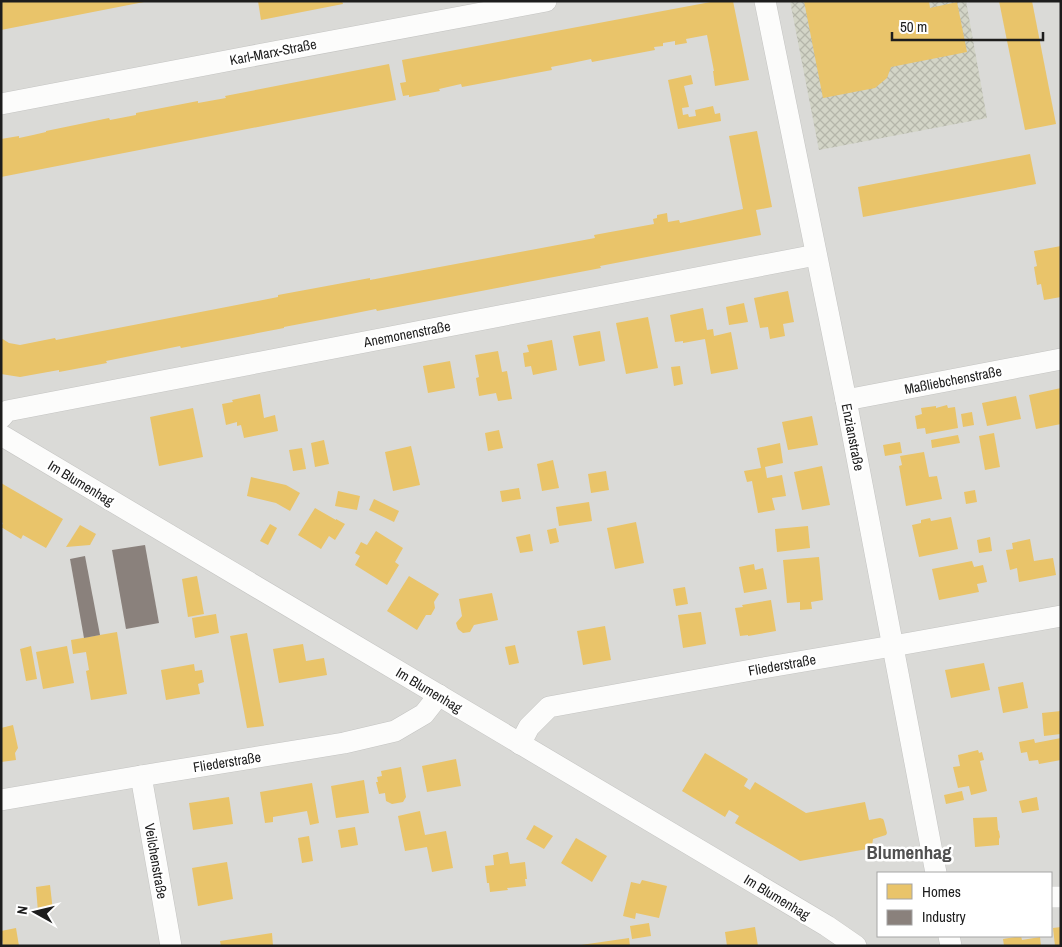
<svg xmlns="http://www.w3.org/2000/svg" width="1062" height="947" font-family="'Archivo Narrow',sans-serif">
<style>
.residential{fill:#dadad7;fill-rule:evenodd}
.construction{fill:url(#construction-cross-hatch)}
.homes{fill:#e9c46a}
.industry{fill:#8a817c}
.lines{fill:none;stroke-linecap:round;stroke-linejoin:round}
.minor-casing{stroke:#c4c4c2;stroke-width:22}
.minor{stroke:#fcfcfb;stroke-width:21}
.labels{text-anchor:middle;stroke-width:5;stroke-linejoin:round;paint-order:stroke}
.street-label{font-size:14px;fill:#1d1d1d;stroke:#fff}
.district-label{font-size:19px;font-weight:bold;fill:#505050;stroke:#fff}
</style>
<defs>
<pattern id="construction-cross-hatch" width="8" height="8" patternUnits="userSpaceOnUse" patternTransform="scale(1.25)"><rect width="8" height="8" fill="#d3d5c7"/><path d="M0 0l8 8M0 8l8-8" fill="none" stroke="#b5b6aa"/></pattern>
</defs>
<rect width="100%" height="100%" fill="#ebebe6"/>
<path class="residential" d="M1 1H1061V946H1ZM878 873H1051V936H878Z"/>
<polygon class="construction" points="790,1 966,1 987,118 819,150"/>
<g class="homes">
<polygon points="1,1 144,1 144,2 1,30"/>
<polygon points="258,1 342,1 343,4 261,20"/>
<polygon points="716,1 733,1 749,80 715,86 713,71 714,71 707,35 686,39 687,43 675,45 675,41 663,43 663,46 654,47 655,50 592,62 591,59 572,63 551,67 552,70 462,87 461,84 439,89 440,91 409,97 409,95 403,96 400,83 406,82 402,60"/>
<polygon points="804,1 929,1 930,8 957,2 967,52 891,67 887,78 875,88 823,98"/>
<polygon points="999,1 1032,1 1056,124 1025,130"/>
<polygon points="389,64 396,100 1,177 1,139 19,136 19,138 33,135 46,132 46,131 109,118 110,120 136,115 136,113 198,101 198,103 226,98 225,96"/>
<polygon points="691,75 693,84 684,86 689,107 682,108 683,115 688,114 689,117 696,116 695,110 713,106 715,114 720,113 721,121 678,129 668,80"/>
<polygon points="757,131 772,207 756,210 761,235 600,266 601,268 377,311 376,309 331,318 284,327 284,328 181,348 180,346 106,361 107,363 59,372 59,370 20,377 1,374 1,338 9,343 20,345 55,338 56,340 278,297 278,295 370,278 370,280 595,238 594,235 654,224 653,219 657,218 657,215 667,213 668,222 679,220 680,223 743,209 729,136"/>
<polygon points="1030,154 1036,184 863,217 858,187"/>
<polygon points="1061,246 1061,297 1044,300 1041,284 1037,285 1034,267 1037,266 1034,251"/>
<polygon points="788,291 794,322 783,324 785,336 770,339 768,327 760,328 754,298"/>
<polygon points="744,303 748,322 729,325 726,307"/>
<polygon points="703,308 707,330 713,329 714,336 731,332 738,369 711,374 705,339 683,343 683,341 675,342 670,315"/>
<polygon points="648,317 658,368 626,374 616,323"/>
<polygon points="600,331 605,361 579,366 573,336"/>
<polygon points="552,340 557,370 533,375 531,366 525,367 523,353 529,352 527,345"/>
<polygon points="498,351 502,372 507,371 512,399 498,401 496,393 479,396 476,378 479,377 475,355"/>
<polygon points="450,361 455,388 428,393 423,366"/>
<polygon points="680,366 683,384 674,386 671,367"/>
<polygon points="1061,388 1061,424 1036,429 1029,395"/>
<polygon points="260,394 264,418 275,415 278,431 244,438 241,425 237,426 237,422 226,425 222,404 233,402 232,400"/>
<polygon points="1016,396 1021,419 987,426 982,403"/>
<polygon points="947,405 948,408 955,407 958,428 926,434 925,428 917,429 915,416 922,414 921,408 936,406 936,408"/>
<polygon points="193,408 203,457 159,466 150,417"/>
<polygon points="972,412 974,425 963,427 961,414"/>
<polygon points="812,416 818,445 788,450 782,422"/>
<polygon points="499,430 503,448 488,451 485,433"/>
<polygon points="994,433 1000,467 985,470 979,436"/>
<polygon points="958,435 960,443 932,448 931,440"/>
<polygon points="324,440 329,464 315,467 311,443"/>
<polygon points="900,442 902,453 885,456 883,445"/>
<polygon points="780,443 783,463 765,467 767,478 782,475 786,496 772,498 775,510 758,513 752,481 747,482 744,471 761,468 757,448"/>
<polygon points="411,446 420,485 393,491 385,452"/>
<polygon points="302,448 306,469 293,471 289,450"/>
<polygon points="924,452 929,477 937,476 942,499 906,506 899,466 902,465 900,456"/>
<polygon points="553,460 559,488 542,491 537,464"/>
<polygon points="822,466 830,505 802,510 794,472"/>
<polygon points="606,471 609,490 591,493 588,474"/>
<polygon points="251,477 286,485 300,493 290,511 276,503 247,496"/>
<polygon points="1,483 63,519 46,548 23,535 21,539 1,527 3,523 1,522"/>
<polygon points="519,488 521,499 502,502 500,491"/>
<polygon points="975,490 977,502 966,504 964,492"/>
<polygon points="338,491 360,496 357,510 335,506"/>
<polygon points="374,499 399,511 394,522 369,510"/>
<polygon points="589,502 592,521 559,526 556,507"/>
<polygon points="315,508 336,520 336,519 345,524 335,540 329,536 321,549 298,535"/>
<polygon points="951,517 958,549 919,557 912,525 921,523 921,520 930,518 931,521"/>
<polygon points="636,522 644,563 615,569 607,528"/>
<polygon points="270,524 277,528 268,545 260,541"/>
<polygon points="80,525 96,534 90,545 66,547"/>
<polygon points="808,526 810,548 777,552 775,529"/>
<polygon points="556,528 559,542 550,544 547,530"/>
<polygon points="376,531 403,548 395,562 399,565 387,585 355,565 360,556 355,553 361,542 367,545"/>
<polygon points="530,534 533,551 520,553 516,537"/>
<polygon points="990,537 992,551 979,553 977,540"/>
<polygon points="1030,539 1034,561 1053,558 1056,575 1019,582 1017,568 1010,570 1006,550 1013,549 1012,543"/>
<polygon points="819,557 823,600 811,602 812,609 800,610 800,602 787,603 783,560"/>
<polygon points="972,561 974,567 983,565 987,582 977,584 979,592 939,600 932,569"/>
<polygon points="754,564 755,570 763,568 767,589 744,593 739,567"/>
<polygon points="197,576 204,614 188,617 182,579"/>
<polygon points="409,576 439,594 434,602 435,608 431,615 426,615 417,630 387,611"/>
<polygon points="685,587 688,604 676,606 673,589"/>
<polygon points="492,593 498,620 474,625 470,632 463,633 458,629 456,623 462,616 459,599"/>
<polygon points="771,600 776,631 748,636 748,635 740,636 735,608 743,607 742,605"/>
<polygon points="701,612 706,644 683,648 678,615"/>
<polygon points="216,614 219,633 195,638 192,618"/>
<polygon points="605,626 611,660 583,665 577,631"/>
<polygon points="117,632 127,694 91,700 86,671 89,670 86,652 73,654 71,640"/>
<polygon points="247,633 264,726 247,728 230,636"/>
<polygon points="303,644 306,661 324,658 327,675 279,683 273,649"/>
<polygon points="515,645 519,663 509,665 505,647"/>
<polygon points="31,646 37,679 26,681 20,649"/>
<polygon points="67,646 74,683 43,689 36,652"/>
<polygon points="984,663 990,690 951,698 945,670"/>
<polygon points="194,664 195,671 202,670 204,682 198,684 200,694 166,700 161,670"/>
<polygon points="1023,682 1028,708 1003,713 998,687"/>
<polygon points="1061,711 1061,734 1044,736 1042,713"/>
<polygon points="13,725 18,748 15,753 16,760 1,762 1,728"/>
<polygon points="1061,738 1061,760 1039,764 1038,760 1029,761 1027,752 1021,753 1019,742 1034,739 1035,743"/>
<polygon points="978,750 979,753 982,752 984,760 980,761 987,791 971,795 969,786 958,788 953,767 960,766 958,755"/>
<polygon points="705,753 748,779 744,786 750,790 755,782 806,813 865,802 869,820 880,818 883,819 884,821 887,833 886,835 873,839 872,846 867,849 800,861 735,823 739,816 729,810 725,817 682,791"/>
<polygon points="456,759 461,786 427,792 422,766"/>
<polygon points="401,767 406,797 403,802 392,804 386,801 385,793 379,794 376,782 378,782 377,777 382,776 381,771"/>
<polygon points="364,780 369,813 336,818 331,786"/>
<polygon points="312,783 319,823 310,825 307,811 273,817 273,822 265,823 260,792"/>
<polygon points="962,791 964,800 946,804 944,795"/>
<polygon points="229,797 233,824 193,830 189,803"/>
<polygon points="1037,797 1039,810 1022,813 1019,801"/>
<polygon points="420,811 425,835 446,831 453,868 432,872 427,847 405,851 398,816"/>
<polygon points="997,817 998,830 999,831 1000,837 999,839 999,845 975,847 973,818"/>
<polygon points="534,825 553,836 544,849 526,839"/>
<polygon points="355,827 358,845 341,848 338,830"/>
<polygon points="309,836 313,861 302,863 298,838"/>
<polygon points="576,838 607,856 592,882 561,863"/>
<polygon points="508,852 510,864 525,862 527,879 525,879 526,886 507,888 508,890 490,892 489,883 487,883 485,866 494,865 493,855"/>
<polygon points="227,862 233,899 198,906 192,868"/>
<polygon points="642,880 667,886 659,918 636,913 635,919 623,916 631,882 640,884"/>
<polygon points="50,885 53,911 38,912 36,887"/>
<polygon points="649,923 651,936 632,939 630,926"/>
<polygon points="755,927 758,946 727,946 725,932"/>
<polygon points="1061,927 1061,946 1055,946 1053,928"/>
<polygon points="16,928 19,946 3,946 1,931"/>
<polygon points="272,933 273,946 221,946 220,941"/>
<polygon points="1021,936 1022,940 1040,937 1041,946 1004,946 1003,939"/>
<polygon points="629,938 630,946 581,946 581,945"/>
</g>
<g class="industry">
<polygon points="145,545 159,623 126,629 112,550"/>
<polygon points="85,556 100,635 84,638 70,559"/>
</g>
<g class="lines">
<defs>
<g id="minor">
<polyline points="765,1 846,400 936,873"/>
<polyline points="1,104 247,57 546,1"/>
<polyline points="846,400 1061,359"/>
<polyline points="1,418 7,411 816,255"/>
<polyline points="1,435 827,926 856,946"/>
<polyline points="520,744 529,727 549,707 757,669 910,643 1061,616"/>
<polyline points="141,776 171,946"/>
<polyline points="1,800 141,776 344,743 395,731 424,714 439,695"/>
<polyline points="1051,897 1061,897"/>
<polyline points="949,936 951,946"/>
</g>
</defs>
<use href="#minor" class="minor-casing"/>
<use href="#minor" class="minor"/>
</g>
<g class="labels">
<g class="street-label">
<text transform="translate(273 52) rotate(-11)" y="5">Karl-Marx-Straße</text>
<text transform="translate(407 334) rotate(-11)" y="5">Anemonenstraße</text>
<text transform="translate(953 380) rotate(-11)" y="5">Maßliebchenstraße</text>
<text transform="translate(853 437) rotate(79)" y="5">Enzianstraße</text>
<text transform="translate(81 483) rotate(31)" y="5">Im Blumenhag</text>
<text transform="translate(782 665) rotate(-10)" y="5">Fliederstraße</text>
<text transform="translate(429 690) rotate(31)" y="5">Im Blumenhag</text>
<text transform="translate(227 762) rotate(-9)" y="5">Fliederstraße</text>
<text transform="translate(156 861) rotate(80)" y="5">Veilchenstraße</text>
<text transform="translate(777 897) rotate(31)" y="5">Im Blumenhag</text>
</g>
<g class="district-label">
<text x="909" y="859">Blumenhag</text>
</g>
</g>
<rect width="1062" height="947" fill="none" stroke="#1d1d1d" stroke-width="5"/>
<rect x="877" y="872" width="175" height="65" fill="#ffffff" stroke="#a5a5a5"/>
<rect x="887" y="884" width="25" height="15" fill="#e9c46a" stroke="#a5a5a5"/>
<text x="922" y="897" font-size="15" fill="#1d1d1d">Homes</text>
<rect x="887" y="910" width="25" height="15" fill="#8a817c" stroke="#a5a5a5"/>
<text x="922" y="922" font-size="15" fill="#1d1d1d">Industry</text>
<g transform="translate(35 912) rotate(278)" stroke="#ffffff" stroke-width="4" paint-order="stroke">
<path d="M0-4L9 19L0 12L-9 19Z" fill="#1d1d1d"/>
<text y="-8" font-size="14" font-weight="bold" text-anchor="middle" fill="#1d1d1d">N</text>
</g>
<path d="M892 32v8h151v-8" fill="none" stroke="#1d1d1d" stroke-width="2.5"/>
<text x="900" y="32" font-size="15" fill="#1d1d1d" stroke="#ffffff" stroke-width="4" paint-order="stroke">50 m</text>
</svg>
